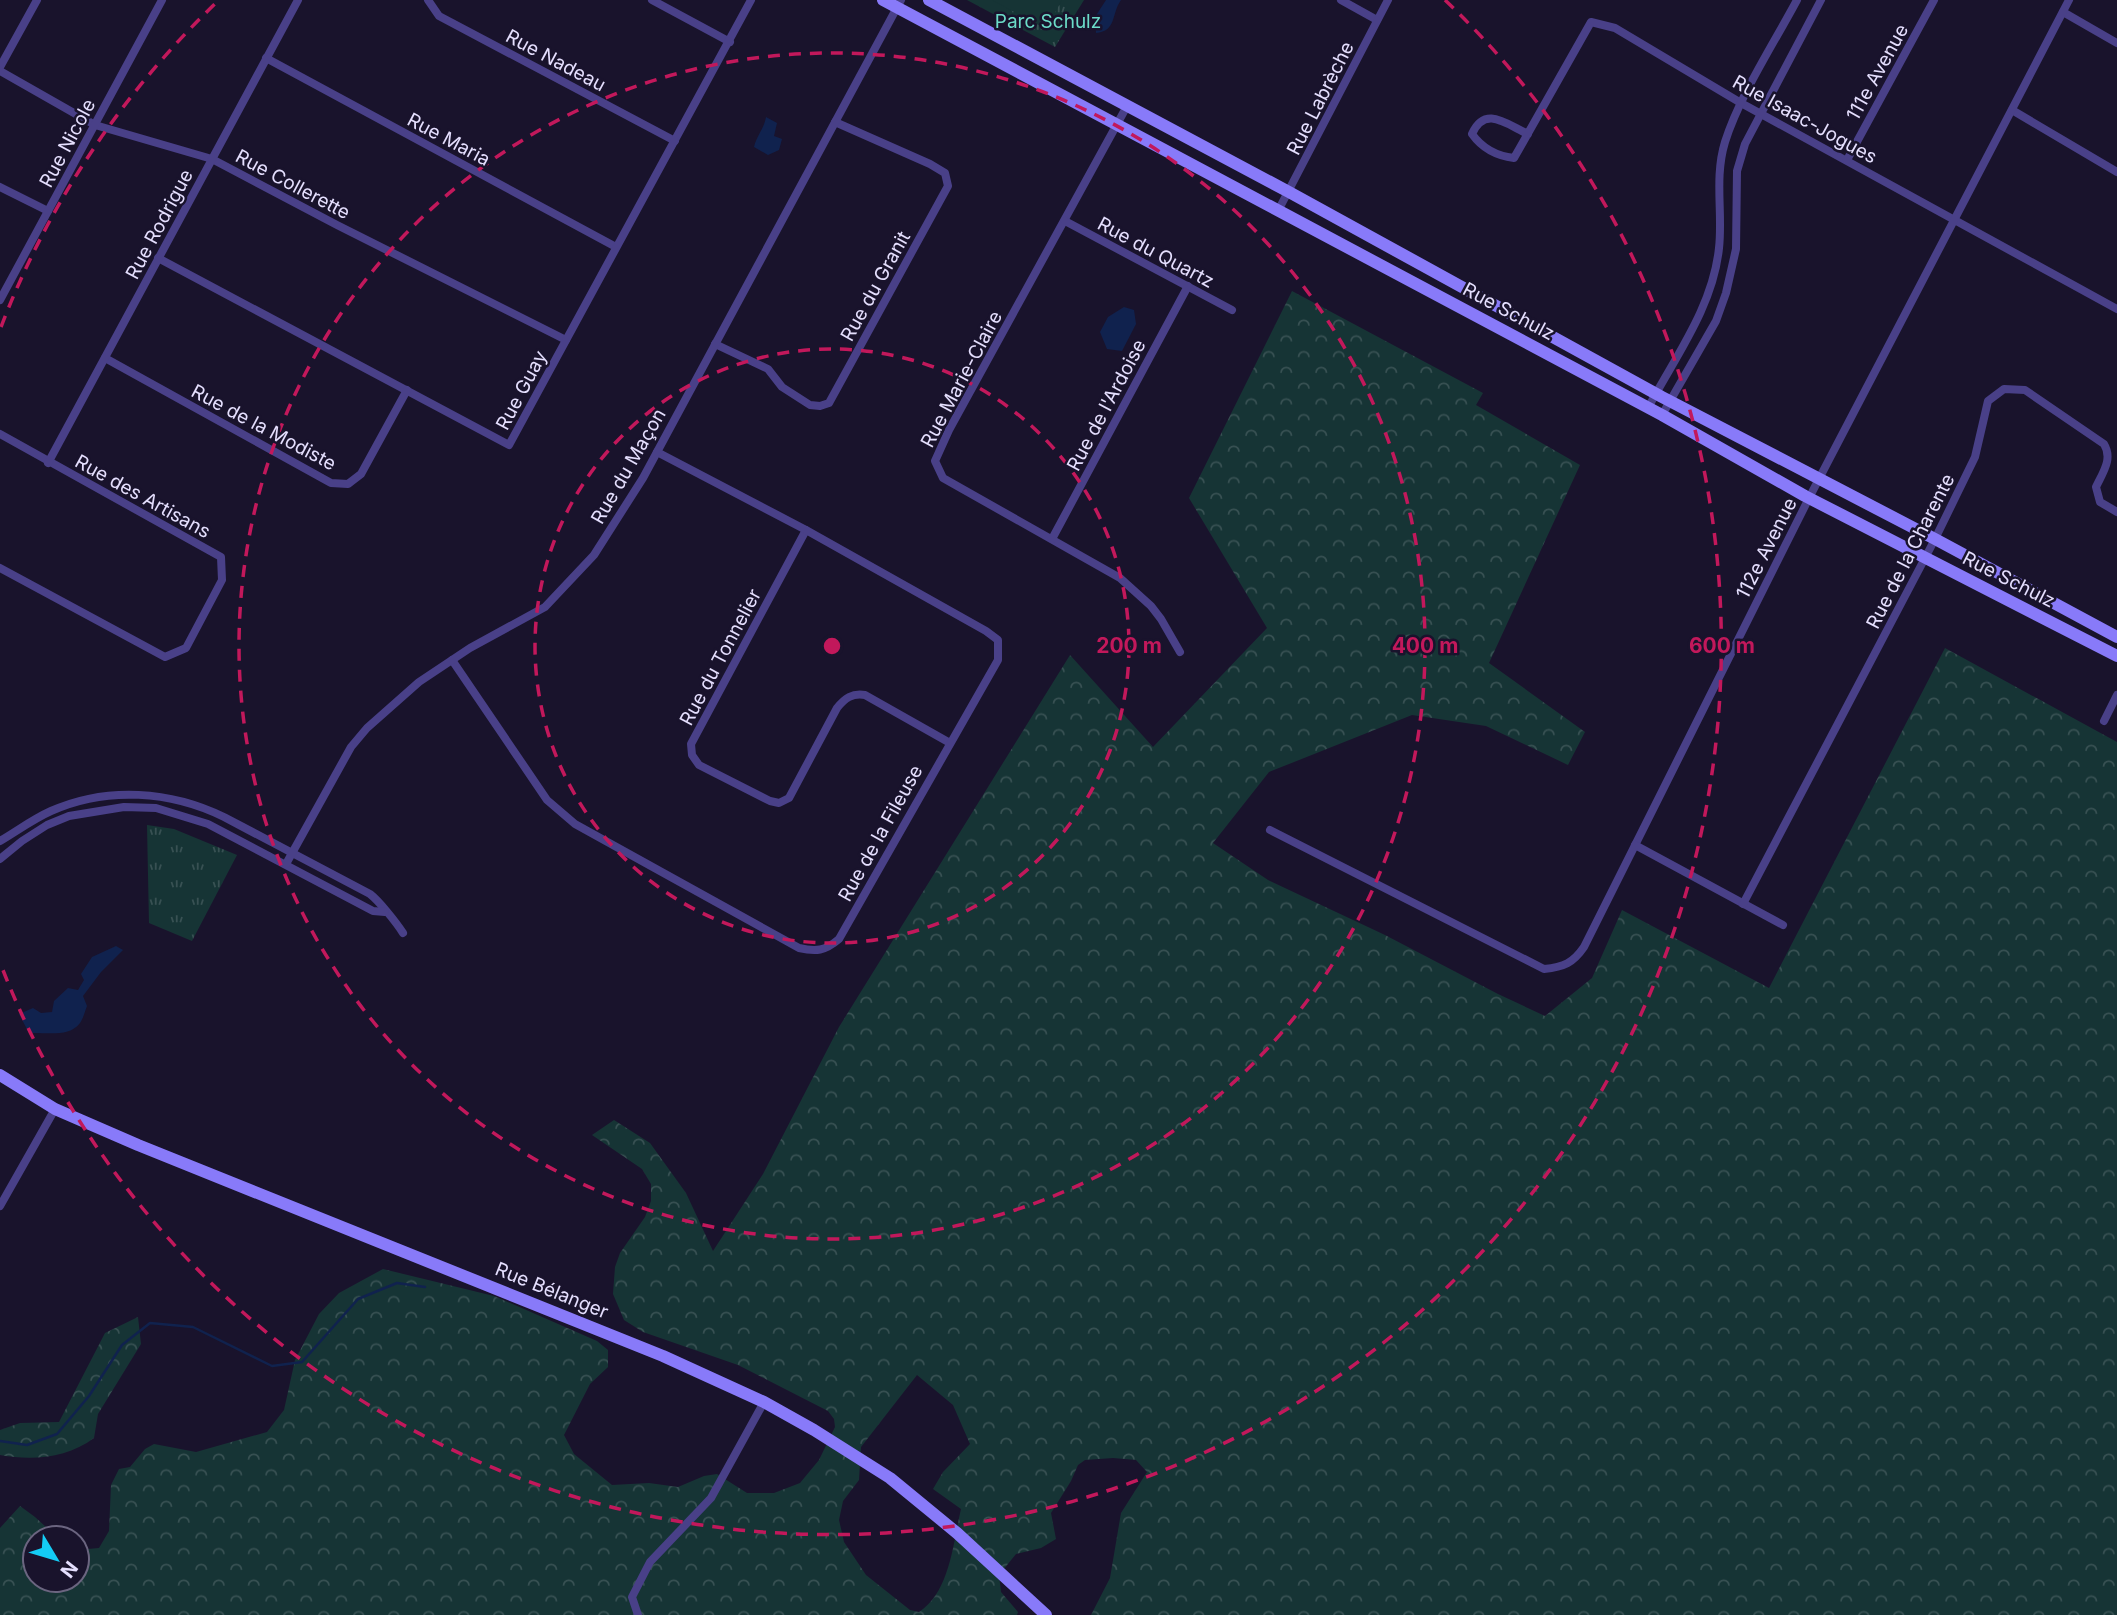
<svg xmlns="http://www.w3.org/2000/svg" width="2117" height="1615" font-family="Inter,sans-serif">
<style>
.forest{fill:url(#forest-crowns);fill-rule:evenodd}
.park{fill:url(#park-tufts)}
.pitch{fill:#163435}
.water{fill:#10224e}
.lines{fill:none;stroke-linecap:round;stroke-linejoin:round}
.stream{stroke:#10224e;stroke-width:2.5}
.street{stroke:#494088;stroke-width:8}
.secondary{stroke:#887af9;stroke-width:12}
.ring{fill:none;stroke:#c2185b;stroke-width:3.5;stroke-dasharray:12 9}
.labels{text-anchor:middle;stroke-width:5;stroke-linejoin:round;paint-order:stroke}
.park-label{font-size:19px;fill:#6cdcc9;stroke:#19132c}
.street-label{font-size:19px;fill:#e5dffe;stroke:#19132c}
.centre{fill:#c2185b;stroke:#19132c;stroke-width:3.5}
.ring-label{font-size:21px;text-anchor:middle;font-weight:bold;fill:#c2185b;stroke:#19132c;stroke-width:5;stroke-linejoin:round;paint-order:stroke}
</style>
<defs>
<pattern id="forest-crowns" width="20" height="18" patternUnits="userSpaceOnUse" patternTransform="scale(1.75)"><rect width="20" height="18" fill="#163435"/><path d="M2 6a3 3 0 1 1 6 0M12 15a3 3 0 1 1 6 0" fill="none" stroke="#385153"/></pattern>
<pattern id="park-tufts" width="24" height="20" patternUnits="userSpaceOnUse" patternTransform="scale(1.75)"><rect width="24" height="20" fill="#163435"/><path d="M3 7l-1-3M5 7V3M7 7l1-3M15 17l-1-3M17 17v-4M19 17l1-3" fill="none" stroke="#385153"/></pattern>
</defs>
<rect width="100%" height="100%" fill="#19132c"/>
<g class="forest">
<path d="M1292 291 1483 393 1476 405 1580 465 1489 663 1585 732 1568 765 1486 726 1412 715 1269 772 1213 843 1268 880 1385 935 1498 994 1545 1016 1592 978 1622 910 1769 988 1945 648 2117 742V1615H1091L1110 1578 1121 1513 1147 1472 1136 1460 1113 1458 1085 1460 1078 1465 1071 1481 1051 1513 1056 1539 1041 1548 1016 1554 999 1575 1001 1592 1018 1612 1017 1615H0V1528L20 1506 35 1517 58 1538H35V1580H77V1550L99 1548 109 1531 111 1485 119 1469 130 1467 145 1449 154 1444 196 1452 267 1432 284 1410 295 1360 319 1314 339 1293 383 1269 494 1296 597 1341 608 1350V1367L590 1384 564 1435 574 1454 612 1485 649 1483 678 1487 704 1476 717 1474 747 1493H774L800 1483 819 1460 835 1427 834 1419 828 1411 738 1365 643 1332 624 1320 613 1294 615 1267 620 1253 645 1217 651 1201V1184L642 1169 592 1135 614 1120 650 1143 686 1193 713 1251 763 1174 839 1027 1070 655 1153 747 1267 628 1189 498ZM917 1375 953 1405 970 1444 943 1472 933 1489 961 1509C953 1543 950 1592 919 1612L910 1610 866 1575 844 1542 839 1520 843 1501 859 1480 861 1447Z"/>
<path d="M138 1317 141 1344 98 1414 94 1438C67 1458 33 1461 0 1455V1430L20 1423 59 1422 105 1333Z"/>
</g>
<g class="park">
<polygon points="967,0 1084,0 1055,47"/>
<polygon points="147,825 174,829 237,855 192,941 149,923"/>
</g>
<polygon class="pitch" points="992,0 1062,0 1046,29"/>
<g class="water">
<path d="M1106 0H1121C1111 14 1117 31 1096 33L1095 17Z"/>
<path d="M766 117 777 123 774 136 782 139 779 150 768 155 754 147C757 135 764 129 766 117Z"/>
<polygon points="1124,307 1134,310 1136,324 1122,351 1107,349 1100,332 1108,317"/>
<path d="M116 946 123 950 101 972 83 996 87 1006C85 1011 83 1019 80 1023 69 1038 45 1032 29 1033L19 1014 33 1008 41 1013 52 1012 54 1001 68 988 78 990 84 980 81 974 92 957Z"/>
</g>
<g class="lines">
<polyline class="stream" points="0,1441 27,1445 57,1434 89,1396 122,1345 150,1323 193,1327 272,1366 302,1362 358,1299 397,1283 425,1287"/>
<g class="street">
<polyline points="428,0 439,16 675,141"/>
<polyline points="652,0 730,42"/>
<polyline points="1341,0 1377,20"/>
<polyline points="2063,12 2117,43"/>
<polyline points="266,58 616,247"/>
<polyline points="0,67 37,0"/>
<polyline points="0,71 95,125 212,159 337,225 566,340"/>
<polyline points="1127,106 949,430 935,461 943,478 1120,578 1151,606 1161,619 1180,652"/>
<polyline points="2012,110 2117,172"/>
<path d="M1528 134C1506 124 1485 105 1472 134 1482 148 1497 156 1514 158L1522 144 1591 22 1615 28 1741 103 2117 309"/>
<polyline points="1847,160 1934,0"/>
<polyline points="0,187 48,211"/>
<polyline points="1279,209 1388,0"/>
<polyline points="1065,221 1232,310"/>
<polyline points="158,258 509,445 751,0"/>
<polyline points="0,300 162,0"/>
<polyline points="715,344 768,369 782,387 810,405 820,406 829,403 948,186 945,173 930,164 835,122"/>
<polyline points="105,358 331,483 348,484 361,474 407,390"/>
<path d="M1648 408C1675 357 1713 307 1719 248 1723 213 1714 178 1725 142 1739 97 1774 43 1797 0"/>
<polyline points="1662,415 1716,321 1726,293 1736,249 1737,171 1745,144 1821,0"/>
<polyline points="0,434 221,557 222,580 186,648 165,657 0,568"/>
<polyline points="48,463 298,0"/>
<path d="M806 530 691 744 692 755 699 765 770 801 779 803 789 798 837 708C845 698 852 693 865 695L950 743"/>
<polyline points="1052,539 1188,286"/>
<path d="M452 660 547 800 575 824 799 948C816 952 825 951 839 939L998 660V640L986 631 806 530 657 452"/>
<polyline points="2104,721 2117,695"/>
<path d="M1270 830 1544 969C1564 967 1573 963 1584 947L1809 498 2069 0"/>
<path d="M0 841C17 831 33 819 51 811 107 786 171 791 224 817L370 894C379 901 396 922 403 933"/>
<polyline points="1635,845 1783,925"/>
<polyline points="0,859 22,841 47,825 69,816 124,807 156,808 208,824 373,911 385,912"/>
<polyline points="286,864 351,747 367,728 419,682 470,648 545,607 594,555 643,478 901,0"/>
<path d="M1743 904 1935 539 1975 457 1988 401 2004 389 2025 390 2104 444C2113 459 2103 472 2096 487L2100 502 2117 512"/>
<polyline points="0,1206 55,1109"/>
<polyline points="638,1615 632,1597 650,1562 711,1498 764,1402"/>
</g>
<g class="secondary">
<polyline points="883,0 1662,415 1805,496 2117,656"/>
<polyline points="929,0 1289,192 1662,397 1935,539 2117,637"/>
<polyline points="0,1075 55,1109 138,1145 663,1356 764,1402 814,1430 890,1478 957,1533 1046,1615"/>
</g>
</g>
<g class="ring">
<circle cx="832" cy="646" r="297"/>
<circle cx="832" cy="646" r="593"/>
<path d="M1 327A890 890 0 0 1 219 0M1445 0A890 890 0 1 1 1 965"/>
</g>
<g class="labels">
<g class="park-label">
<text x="1048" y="28">Parc Schulz</text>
</g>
<g class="street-label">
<text transform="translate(556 60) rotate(28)" y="7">Rue Nadeau</text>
<text transform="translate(1877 72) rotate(-61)" y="7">111e Avenue</text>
<text transform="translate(1320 98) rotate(-63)" y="7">Rue Labrèche</text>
<text transform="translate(1805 119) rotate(29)" y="7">Rue Isaac-Jogues</text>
<text transform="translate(449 139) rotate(28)" y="7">Rue Maria</text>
<text transform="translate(67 143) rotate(-62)" y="7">Rue Nicole</text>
<text transform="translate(293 184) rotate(28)" y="7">Rue Collerette</text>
<text transform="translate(159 224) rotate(-62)" y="7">Rue Rodrigue</text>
<text transform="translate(1156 252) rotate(28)" y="7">Rue du Quartz</text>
<text transform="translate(875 286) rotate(-61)" y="7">Rue du Granit</text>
<text transform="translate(1509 311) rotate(28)" y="7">Rue Schulz</text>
<text transform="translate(961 379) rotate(-62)" y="7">Rue Marie-Claire</text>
<text transform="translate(521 390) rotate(-62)" y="7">Rue Guay</text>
<text transform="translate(1106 405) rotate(-62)" y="7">Rue de l'Ardoise</text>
<text transform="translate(264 427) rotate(28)" y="7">Rue de la Modiste</text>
<text transform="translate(628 466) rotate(-60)" y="7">Rue du Maçon</text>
<text transform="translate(143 496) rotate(29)" y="7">Rue des Artisans</text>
<text transform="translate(1766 548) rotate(-63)" y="7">112e Avenue</text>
<text transform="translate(1910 551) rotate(-63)" y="7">Rue de la Charente</text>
<text transform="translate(2009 579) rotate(27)" y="7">Rue Schulz</text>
<text transform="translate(720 657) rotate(-62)" y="7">Rue du Tonnelier</text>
<text transform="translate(880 833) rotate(-61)" y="7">Rue de la Fileuse</text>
<text transform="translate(552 1290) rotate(22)" y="7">Rue Bélanger</text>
</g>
</g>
<circle cx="832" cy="646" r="10" class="centre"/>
<g class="ring-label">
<text x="1129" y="653">200 m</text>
<text x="1425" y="653">400 m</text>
<text x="1722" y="653">600 m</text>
</g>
<g transform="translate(56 1559) rotate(128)"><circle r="33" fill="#19132c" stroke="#6b6580" stroke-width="2"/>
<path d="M0-5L12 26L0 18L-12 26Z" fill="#14ccf5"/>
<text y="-10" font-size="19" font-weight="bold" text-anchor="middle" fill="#e5dffe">N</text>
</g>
</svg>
